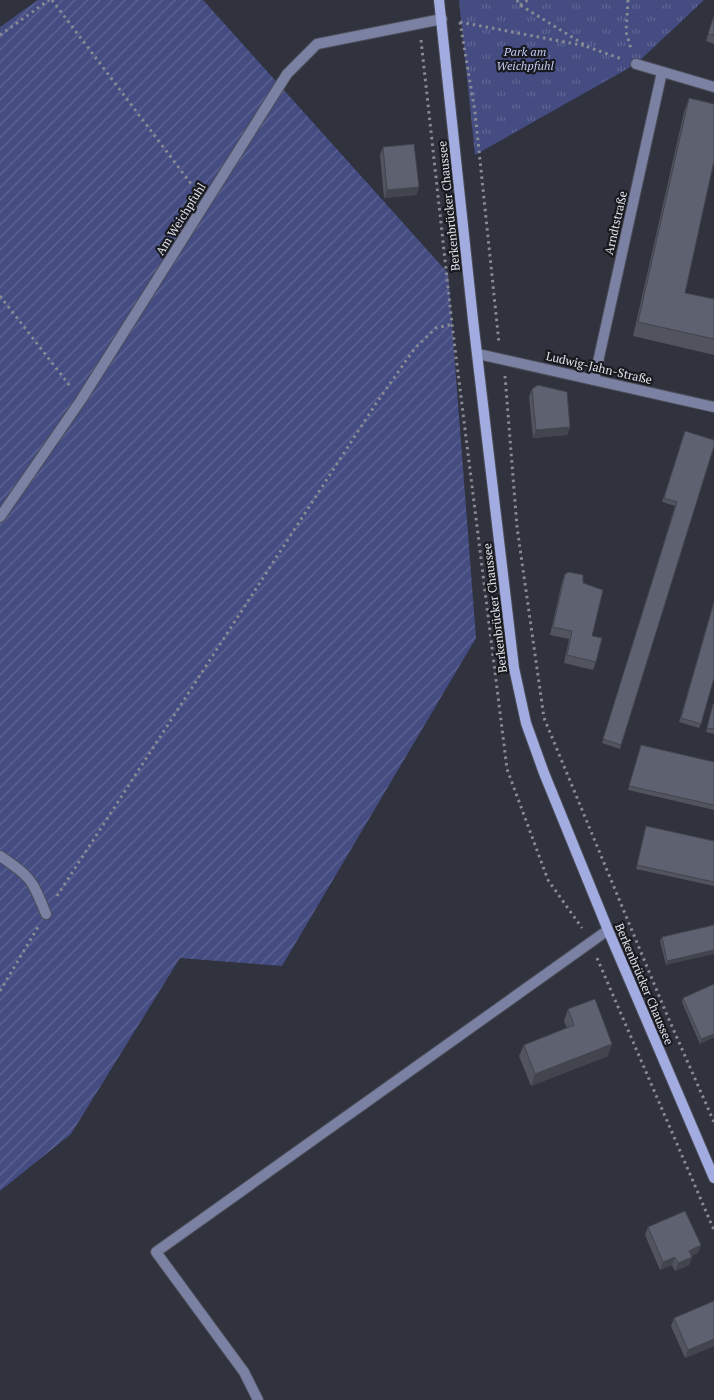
<svg xmlns="http://www.w3.org/2000/svg" width="714" height="1400" font-family="'PT Serif',serif">
<style>
.park{fill:url(#park-tufts)}
.garden{fill:url(#garden-furrows)}
.lines{fill:none;stroke-linecap:round;stroke-linejoin:round}
.service-casing{stroke:#4c4e59;stroke-width:12}
.minor-casing{stroke:#4c4e59;stroke-width:12}
.secondary-casing{stroke:#4c4e59;stroke-width:12}
.path{stroke:#888a94;stroke-width:3;stroke-dasharray:2.5 4;stroke-linecap:butt}
.service{stroke:#7a81a2;stroke-width:10}
.minor{stroke:#7a81a2;stroke-width:10}
.secondary{stroke:#a2ace1;stroke-width:10}
.wall{fill:#51535f}
.shaded-wall{fill:#42444e}
.building{fill:#5e616f;stroke:#42444e}
.labels{text-anchor:middle;stroke-width:4.5;stroke-linejoin:round;paint-order:stroke}
.park-label{font-size:12px;font-style:italic;fill:#c2caf3;stroke:#191a20}
.street-label{font-size:12px;fill:#dfe1e9;stroke:#191a20}
</style>
<defs>
<pattern id="park-tufts" width="24" height="20" patternUnits="userSpaceOnUse" patternTransform="scale(1.25)"><rect width="24" height="20" fill="#444c82"/><path d="M3 7l-1-3M5 7V3M7 7l1-3M15 17l-1-3M17 17v-4M19 17l1-3" fill="none" stroke="#5f6694"/></pattern>
<pattern id="garden-furrows" width="10" height="10" patternUnits="userSpaceOnUse" patternTransform="scale(1.25)"><rect width="10" height="10" fill="#444c82"/><path d="M-1 1l2-2M0 10L10 0M9 11l2-2" fill="none" stroke="#5f6694"/></pattern>
</defs>
<rect width="100%" height="100%" fill="#30323e"/>
<polygon class="park" points="459,0 704,0 636,64 475,155"/>
<polygon class="garden" points="38,0 203,0 448,273 476,638 282,966 180,958 71,1134 0,1191 0,27"/>
<g class="lines">
<defs>
<g id="service">
<path d="M0 856C31 877 32 879 46 914"/>
<polyline points="258,1400 244,1372 156,1252 608,930"/>
</g>
<g id="minor">
<polyline points="636,64 714,87"/>
<polyline points="478,354 714,407"/>
<polyline points="594,380 662,72"/>
<polyline points="0,517 81,400 287,74 317,44 442,19"/>
</g>
<polyline id="secondary" points="439,0 473,320 514,668 526,723 544,773 608,930 714,1178"/>
</defs>
<use href="#service" class="service-casing"/>
<use href="#minor" class="minor-casing"/>
<use href="#secondary" class="secondary-casing"/>
<g class="path">
<polyline points="52,0 195,189"/>
<polyline points="517,0 520,5 588,47 622,59"/>
<polyline points="628,0 626,32 631,49"/>
<polyline points="520,5 528,0"/>
<polyline points="460,22 475,112 499,343"/>
<polyline points="460,22 586,46"/>
<polyline points="0,35 49,0"/>
<polyline points="421,40 452,324 507,769 548,880 582,928"/>
<polyline points="0,296 70,386"/>
<polyline points="505,376 517,527 544,718 667,1015 714,1122"/>
<polyline points="57,896 377,402 415,348 436,328 453,324"/>
<polyline points="597,958 714,1230"/>
<polyline points="0,991 38,927"/>
</g>
<use href="#service" class="service"/>
<use href="#minor" class="minor"/>
<use href="#secondary" class="secondary"/>
</g>
<g class="wall">
<polygon points="714,15 714,44 706,41"/>
<polygon points="689,98 685,293 714,299 714,355 633,336 684,112"/>
<polygon points="383,147 419,187 416,195 384,198 380,155"/>
<polygon points="532,389 570,427 567,435 533,438 529,397"/>
<polygon points="685,431 714,446 620,749 602,743 675,506 662,502"/>
<polygon points="565,574 583,583 596,662 593,670 564,663 569,639 550,635 562,582"/>
<polygon points="714,601 701,724 699,728 679,722"/>
<polygon points="713,704 714,704 714,734 706,732"/>
<polygon points="641,745 714,762 714,810 628,790"/>
<polygon points="646,826 714,841 714,886 636,869"/>
<polygon points="714,925 666,965 660,941 662,937"/>
<polygon points="714,984 714,1037 700,1044 682,1002 683,998"/>
<polygon points="568,1009 608,1056 531,1086 519,1056 524,1045 567,1028 564,1021"/>
<polygon points="648,1227 698,1253 691,1256 692,1257 689,1265 675,1271 672,1265 660,1270 645,1235"/>
<polygon points="714,1301 714,1346 685,1358 671,1326 674,1318"/>
</g>
<g class="shaded-wall">
<polygon points="419,187 416,195 384,198 387,190"/>
<polygon points="570,427 567,435 533,438 536,430"/>
<polygon points="714,950 714,954 666,965 667,961"/>
<polygon points="714,1034 714,1037 700,1044 701,1039"/>
<polygon points="612,1044 608,1056 531,1086 535,1074"/>
<polygon points="701,1245 698,1253 686,1259 689,1251"/>
<polygon points="675,1257 672,1265 660,1270 663,1262"/>
<polygon points="692,1257 689,1265 675,1271 678,1263"/>
<polygon points="714,1339 714,1346 685,1358 688,1350"/>
</g>
<g class="building">
<polygon points="714,16 714,35 708,34"/>
<polygon points="689,98 714,104 714,161 685,293 714,299 714,339 638,322"/>
<polygon points="414,144 419,187 387,190 383,147"/>
<polygon points="538,385 567,392 570,427 536,430 532,389"/>
<polygon points="685,431 714,440 714,446 621,745 603,739 677,502 664,498"/>
<polygon points="569,572 583,575 583,583 603,590 592,636 602,638 596,662 567,655 572,631 553,627 565,574"/>
<polygon points="714,602 714,678 701,724 681,718"/>
<polygon points="713,704 714,704 714,729 707,728"/>
<polygon points="641,745 714,762 714,805 629,786"/>
<polygon points="646,826 714,841 714,882 637,865"/>
<polygon points="714,925 714,950 667,961 662,937"/>
<polygon points="714,984 714,1034 701,1039 683,998"/>
<polygon points="595,999 612,1044 535,1074 524,1045 574,1025 568,1009"/>
<polygon points="685,1211 701,1245 689,1251 692,1257 678,1263 675,1257 663,1262 648,1227"/>
<polygon points="714,1301 714,1339 688,1350 674,1318"/>
</g>
<g class="labels">
<g class="park-label">
<text x="525" y="56">Park am<tspan x="525" dy="14">Weichpfuhl</tspan></text>
</g>
<g class="street-label">
<text transform="translate(449 206) rotate(-96)" y="4">Berkenbrücker Chaussee</text>
<text transform="translate(181 219) rotate(-58)" y="4">Am Weichpfuhl</text>
<text transform="translate(616 223) rotate(-77)" y="4">Arndtstraße</text>
<text transform="translate(599 368) rotate(13)" y="4">Ludwig-Jahn-Straße</text>
<text transform="translate(495 608) rotate(-97)" y="4">Berkenbrücker Chaussee</text>
<text transform="translate(644 984) rotate(67)" y="4">Berkenbrücker Chaussee</text>
</g>
</g>
</svg>
